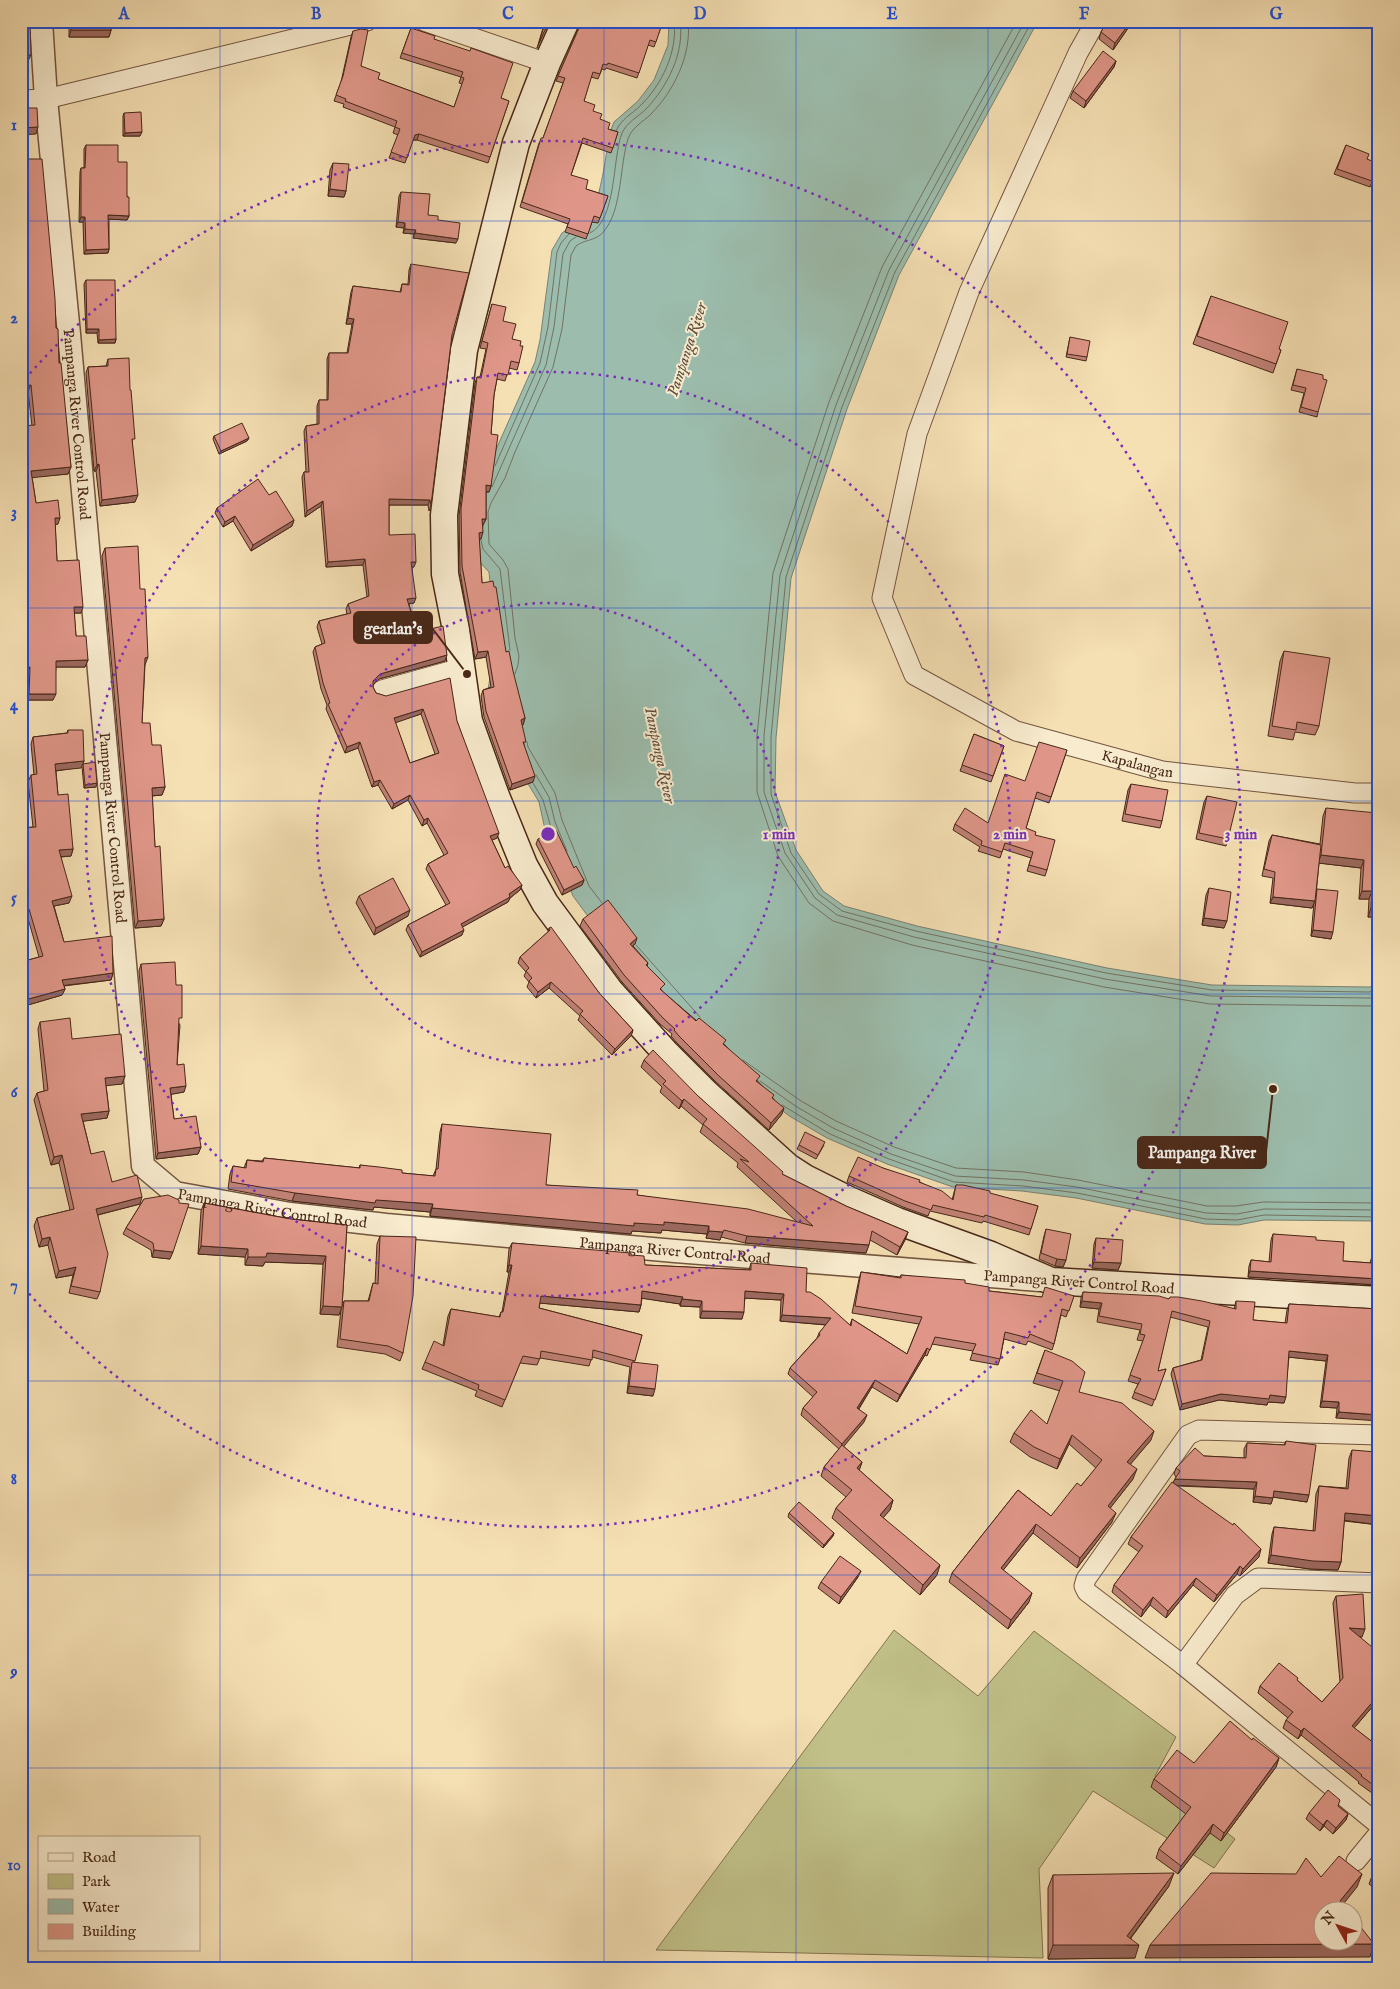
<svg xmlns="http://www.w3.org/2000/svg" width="1400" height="1989" font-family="'IM FELL English',serif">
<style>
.green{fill:#c1c189;stroke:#847450}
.water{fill:#9cbdad;stroke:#7a8171}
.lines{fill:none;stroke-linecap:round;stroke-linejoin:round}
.shore{stroke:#727262;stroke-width:1}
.minor-casing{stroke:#73553f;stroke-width:21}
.tertiary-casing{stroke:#73553f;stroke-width:25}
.secondary-casing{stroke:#482718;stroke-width:29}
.minor{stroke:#f8ebce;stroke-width:19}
.tertiary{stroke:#f8ebce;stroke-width:22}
.secondary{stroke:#f8ebce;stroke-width:26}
.wall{fill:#c08175;stroke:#482718;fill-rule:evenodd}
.shaded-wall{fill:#9c695f;stroke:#482718}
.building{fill:#df9688;stroke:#482718;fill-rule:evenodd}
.grid{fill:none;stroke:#1d4ed8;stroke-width:1;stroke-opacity:0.55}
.ring{fill:none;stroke:#7b2cbf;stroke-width:2.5;stroke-dasharray:2.5 5}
.labels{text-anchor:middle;stroke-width:4;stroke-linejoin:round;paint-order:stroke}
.street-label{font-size:15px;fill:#482718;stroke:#f8ebce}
.water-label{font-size:16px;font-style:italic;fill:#5d4c3d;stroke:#f8ebce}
.centre{fill:#7b2cbf;stroke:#f8ebce;stroke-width:2.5}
.ring-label{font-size:15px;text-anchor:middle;font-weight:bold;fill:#7b2cbf;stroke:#f8ebce;stroke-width:4;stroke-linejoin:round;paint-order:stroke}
.leader{fill:none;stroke:#482718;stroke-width:2}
.callout-dot{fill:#482718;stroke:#f8ebce;stroke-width:2}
.callout{fill:#482718;stroke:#482718;stroke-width:2}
.callout-label{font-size:16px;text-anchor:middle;font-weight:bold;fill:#fff}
.neatline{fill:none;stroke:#1d4ed8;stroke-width:2}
.grid-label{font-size:16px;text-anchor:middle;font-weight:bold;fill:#1d4ed8}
</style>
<rect width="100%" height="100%" fill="#f5e0b4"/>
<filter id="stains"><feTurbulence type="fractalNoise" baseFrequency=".004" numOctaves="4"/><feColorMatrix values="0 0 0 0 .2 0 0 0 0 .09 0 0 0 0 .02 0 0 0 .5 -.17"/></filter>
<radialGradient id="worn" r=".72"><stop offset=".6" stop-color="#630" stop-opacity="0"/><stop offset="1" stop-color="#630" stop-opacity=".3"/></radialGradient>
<polygon class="green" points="894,1630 978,1696 1034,1631 1176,1737 1155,1776 1235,1839 1214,1868 1093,1791 1039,1869 1043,1958 656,1950"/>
<polygon class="water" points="669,21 1038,21 899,275 847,409 791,578 776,738 775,792 796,850 823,891 844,906 917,926 1107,968 1212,985 1369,987 1379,985 1379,1221 1264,1220 1238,1225 1205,1224 1076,1198 1022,1191 953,1187 887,1164 827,1138 791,1117 727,1071 604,938 573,896 544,825 539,802 509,752 488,690 496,642 489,572 474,556 488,471 498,445 535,362 540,340 552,250 562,233 595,210 603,174 610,132 614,122 638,101 654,80 668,45"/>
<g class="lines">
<g class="shore">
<polyline points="1017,21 882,267 829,402 773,573 757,736 757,792 778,856 809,903 833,921 912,945 1104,987 1210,1004 1369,1006 1379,1004"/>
<polyline points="1025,21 889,270 836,405 780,575 764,736 764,792 785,853 815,898 837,915 914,937 1105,979 1211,996 1369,998 1379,997"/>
<polyline points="1032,21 895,272 842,407 786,577 771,737 771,794 791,853 819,894 842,911 916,931 1106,973 1212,990 1369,992 1379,990"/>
<path d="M616 131C621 119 632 114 640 106 662 85 678 51 674 21"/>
<path d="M590 233C617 220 612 159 622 133 627 122 638 117 646 109 667 87 685 53 680 21"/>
<polyline points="495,466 540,363 548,327 557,252 561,243 569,234"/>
<polyline points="492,487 546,365 554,327 563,254 570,241 576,237"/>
<polyline points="481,540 483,549 500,569 510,650"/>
<path d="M515 674 518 665 519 656 515 638 508 569 503 560 489 544 488 512 491 503 505 478 515 452 553 367 562 329 571 255 576 246C587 238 598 242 607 227 622 205 620 164 628 139 632 127 643 122 651 114 674 91 692 54 688 21"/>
<polyline points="527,742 528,747 555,793 562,820 589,886 602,903"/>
<polyline points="536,775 549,797 555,822 567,851"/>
<polyline points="533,783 543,800 552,831"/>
<polyline points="636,945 700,1017"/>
<polyline points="743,1060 801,1101 836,1121 894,1147 956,1168 1024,1172 1078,1180 1207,1206 1236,1206 1263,1202 1379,1203"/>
<polyline points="760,1081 797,1107 833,1128 891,1154 955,1176 1024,1180 1077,1187 1206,1213 1237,1214 1264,1209 1379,1210"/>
<polyline points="782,1105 830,1134 889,1159 954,1182 1023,1186 1077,1193 1206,1219 1237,1220 1264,1215 1379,1217"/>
</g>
<defs>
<g id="minor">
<polyline points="424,21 547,63"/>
<path id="s1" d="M1096 21 1078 53 969 292 917 434 882 598 914 675 1016 731 1162 771 1355 793H1379"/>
<polyline points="21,100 46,99 367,21"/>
<polyline points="382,690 461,668"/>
<polyline points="1379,1435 1199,1430 1188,1435 1086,1579 1084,1586 1087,1592 1183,1665 1379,1825"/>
<polyline points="1183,1665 1235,1595 1258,1578 1379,1583"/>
<polyline points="1356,1861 1379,1833"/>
</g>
<g id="tertiary">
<path id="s2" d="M41 21 46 99 69 334 143 1166 175 1193 290 1214 386 1225 675 1251 1040 1280"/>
</g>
<polyline id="secondary" points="566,21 547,63 516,143 464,350 444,515 445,574 456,630 469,721 496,796 524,865 545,903 610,991 666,1053 706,1093 788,1167 805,1178 849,1200 897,1221 991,1255 1051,1281 1379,1300"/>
</defs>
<use href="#minor" class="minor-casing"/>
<use href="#tertiary" class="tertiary-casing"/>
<use href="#secondary" class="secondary-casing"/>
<use href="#minor" class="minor"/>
<use href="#tertiary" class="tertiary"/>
<use href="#secondary" class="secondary"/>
</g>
<g class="wall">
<polygon points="69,21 111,21 111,30 109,37 69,37"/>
<polygon points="541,21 549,21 537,48 543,28 539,27"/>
<polygon points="580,21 663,21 654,47 648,45 637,78 606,68 605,70 602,69 598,79 591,77 584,101 600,119 608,129 618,132 611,153 582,143 571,175 586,189 608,196 598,223 592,222 586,239 565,232 568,224 520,207 539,143 543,138 563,83 556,81 580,26"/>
<polygon points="1106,21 1133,21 1113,50 1099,39 1101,32 1106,24"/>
<polygon points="411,28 434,39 501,98 509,101 488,163 417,140 413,140 405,163 389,158 398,135 393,133 395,127 343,107 344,104 334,101 341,82 351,37 353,31 361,66 378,79 454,107 462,84 459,83 461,77 400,58"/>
<polygon points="1116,61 1114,67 1084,108 1070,98 1073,91"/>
<polygon points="124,113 140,136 123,136 123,116"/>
<polygon points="86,145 118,162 127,197 129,216 127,220 109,219 109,249 108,253 84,254 83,222 79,222 80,172 81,168 84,168 84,149"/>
<polygon points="1346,145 1367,159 1377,170 1370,187 1334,174"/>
<polygon points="21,159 56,328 71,467 68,474 32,477 36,503 58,524 55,524 57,561 81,613 74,613 76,636 88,660 85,667 56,667 53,700 27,700 27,673 21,673 21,426 32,426 28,391 21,391 21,343 25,343 24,316 21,316"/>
<polygon points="333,163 346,191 344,197 328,196 330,170"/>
<polygon points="401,192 428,215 438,220 456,243 413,238 414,234 403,233 404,228 396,227 399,196"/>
<path d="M411 264 452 335 431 505 429 511 428 505H389V535L414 567H412L414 603 409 604 417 632 445 661 379 679 373 685V687L376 693 457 721 497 838 492 840 505 868 522 885 520 890 510 898 508 902 462 927V935L420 957 406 930 408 925 446 905 426 869 428 864 444 855 427 823 422 826 408 800 392 809 378 785 372 787 358 748 345 753 326 709 327 705 321 689 313 652 315 647 322 644 317 627 319 621 347 614 346 609 348 604 367 597 363 565 326 567 321 506 305 517 302 477 304 472H306L304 431 306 426 317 424V406L319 400H327V359L329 353H347L352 324H346L351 292 353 286 400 292 402 284H408L409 270ZM421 714 435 754 410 763 395 722Z"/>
<polygon points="86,280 116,339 115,343 98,343 97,333 86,333 84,284"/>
<polygon points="1211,296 1279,349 1281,350 1273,373 1193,344"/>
<polygon points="492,304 503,321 512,339 520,346 519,363 517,370 509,368 505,381 497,379 494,395 491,434 491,486 489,492 486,492 486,519 483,525 481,539 479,539 482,583 506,652 525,718 523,725 522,725 524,745 533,782 510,790 484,717 481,696 483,690 491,687 486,657 475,659 460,572 459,516 475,383 477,377 480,377 486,349 480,348"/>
<polygon points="1070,337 1087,357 1086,361 1066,357"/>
<polygon points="108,359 130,390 135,502 100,506 96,471 94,471 86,373 88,367 106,366"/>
<polygon points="1297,369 1318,412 1317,417 1299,412 1304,393 1291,390"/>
<polygon points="214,436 249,438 247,441 219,454 213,439"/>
<polygon points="269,495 294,520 292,526 251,551 233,521 223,527 215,513 217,508"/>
<polygon points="105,548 145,665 142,723 152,745 165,787 162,795 152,796 155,847 164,919 161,926 135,928 102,556"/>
<polygon points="1284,651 1319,726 1315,735 1295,732 1293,740 1268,736 1280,661"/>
<polygon points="68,730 84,761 83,764 96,787 84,788 82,767 56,771 58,795 73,849 71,856 61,857 69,903 54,906 64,942 113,973 111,980 64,986 65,989 62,995 21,1007 21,962 39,957 27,915 21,917 21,828 33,827 28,782 31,775 34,775 31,744 33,737 67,733"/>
<polygon points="974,734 1004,746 991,782 960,771"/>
<polygon points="1067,750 1049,803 1035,798 1026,828 1035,835 1047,870 1045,876 1027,871 1031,858 1003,849 1000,858 978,851 980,847 953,830 955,824 988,823"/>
<polygon points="1131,784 1162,821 1160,828 1122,821 1128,790"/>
<polygon points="1207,796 1228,839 1226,846 1196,839 1204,802"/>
<polygon points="1326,808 1373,850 1379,850 1379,917 1368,917 1369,899 1359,899 1361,868 1319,863 1316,894 1317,889 1331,939 1311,936 1314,902 1312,908 1270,903 1273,878 1262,876 1269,841 1272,835 1320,844 1323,816"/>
<polygon points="538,839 574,868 584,880 582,885 562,895 536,844"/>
<polygon points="1209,888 1224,928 1202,925 1206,895"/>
<polygon points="359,896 408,916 374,935 356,903"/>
<polygon points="583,919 635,944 633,946 648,963 647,966 662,991 725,1045 773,1098 782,1114 769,1130 716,1082 677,1043 671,1036 672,1034 660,1024 622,982 580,926"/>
<polygon points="549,928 600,994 633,1030 631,1036 612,1055 578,1020 580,1016 549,988 536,998 527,987 529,982 524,976 526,972 518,963 520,957 548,932"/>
<polygon points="141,964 180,1025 177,1065 184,1092 171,1094 174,1119 201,1147 198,1154 156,1159 139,971"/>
<polygon points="40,1022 72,1039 125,1076 122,1084 106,1085 109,1111 107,1118 83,1121 91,1154 112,1182 140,1204 98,1215 100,1292 97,1299 69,1293 73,1275 56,1278 48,1245 39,1247 34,1226 37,1218 70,1210 59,1163 51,1165 34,1100 37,1093 44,1091 38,1029"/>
<polygon points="644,1060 698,1096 782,1174 846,1206 908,1232 905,1240 897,1255 870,1240 866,1253 745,1243 721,1237 720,1240 706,1238 707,1234 662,1230 661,1233 632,1231 631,1234 430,1216 430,1212 374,1207 373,1210 292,1201 228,1189 230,1174 233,1166 244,1168 247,1160 262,1161 264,1158 359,1168 360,1165 402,1173 433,1176 436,1169 440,1132 442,1124 546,1185 637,1195 797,1222 737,1167 738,1163 700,1132 703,1125 681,1106 679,1109 660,1092 662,1087 641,1067"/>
<polygon points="799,1145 824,1145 816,1159 797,1149"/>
<polygon points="883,1168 920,1182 952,1200 956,1185 1038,1206 1029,1235 983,1221 982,1223 930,1211 928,1216 903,1207 847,1182 849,1176"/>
<polygon points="144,1199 170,1259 152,1257 151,1250 123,1234 126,1228"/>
<polygon points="204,1203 291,1219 347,1225 342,1306 344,1301 368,1301 373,1283 375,1284 377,1244 380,1236 403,1353 400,1361 385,1354 337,1347 341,1309 339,1315 320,1314 323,1264 265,1262 263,1266 245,1265 245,1257 198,1254 201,1211"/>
<polygon points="1046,1229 1066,1260 1063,1267 1055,1266 1039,1259 1044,1236"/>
<polygon points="1273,1234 1316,1240 1343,1261 1370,1263 1373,1253 1376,1254 1378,1250 1379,1250 1379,1285 1248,1277 1249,1266 1251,1260 1269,1262 1271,1240"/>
<polygon points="1096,1238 1121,1263 1118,1270 1092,1268 1094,1244"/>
<polygon points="512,1243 631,1255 645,1265 749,1270 751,1263 806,1292 850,1325 852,1319 907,1354 919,1324 852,1313 859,1279 861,1272 900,1277 901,1275 965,1283 989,1291 1041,1297 1074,1296 1066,1317 1061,1315 1054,1344 1052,1350 1028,1341 1026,1345 1004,1339 1000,1359 998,1365 970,1360 973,1351 932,1344 927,1356 925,1355 897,1402 872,1387 859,1409 864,1422 843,1446 862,1462 859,1470 893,1500 890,1510 883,1517 937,1575 920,1595 832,1518 836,1508 846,1497 821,1476 824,1467 839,1449 801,1415 803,1408 813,1397 788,1374 790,1368 817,1338 819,1333 826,1325 780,1321 781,1300 745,1298 742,1319 700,1318 700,1307 680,1306 680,1304 642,1298 641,1305 639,1312 540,1303 539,1308 642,1335 634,1362 653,1396 627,1393 630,1367 592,1357 589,1366 540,1358 537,1365 520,1363 502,1407 475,1396 477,1391 422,1369 425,1362 443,1345 448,1316 451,1309 499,1317 501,1312 502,1312 509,1272 507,1272 509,1249"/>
<polygon points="1083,1292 1169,1299 1234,1309 1236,1301 1253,1320 1285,1323 1287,1310 1289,1304 1379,1309 1336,1418 1337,1408 1320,1407 1326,1361 1289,1357 1284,1403 1268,1402 1267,1405 1219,1400 1180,1410 1171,1374 1173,1368 1201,1360 1208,1327 1170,1317 1158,1371 1166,1369 1152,1406 1132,1398 1138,1384 1128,1381 1143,1341 1137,1340 1140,1330 1097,1322 1099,1309 1080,1307 1081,1298"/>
<polygon points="1045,1350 1079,1392 1151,1440 1130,1464 1133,1479 1110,1508 1112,1522 1077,1568 1033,1533 1003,1570 1029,1602 1008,1629 949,1582 952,1573 1018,1490 1051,1516 1081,1486 1096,1468 1069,1444 1057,1469 1030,1457 1010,1442 1014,1433 1047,1424 1060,1391 1033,1383"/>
<polygon points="1286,1441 1307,1502 1273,1497 1271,1504 1253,1502 1254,1489 1177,1486 1259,1557 1240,1576 1237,1574 1214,1602 1193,1585 1166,1618 1150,1605 1141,1617 1112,1592 1114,1585 1139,1552 1128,1544 1131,1537 1173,1483 1176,1477 1174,1474 1176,1468 1204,1456 1244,1458 1244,1449 1247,1443 1284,1445"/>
<polygon points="1352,1450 1374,1471 1379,1525 1344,1521 1341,1562 1338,1570 1310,1569 1268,1563 1272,1534 1274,1527 1313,1531 1316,1494 1319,1486 1346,1488 1349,1458"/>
<polygon points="789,1513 834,1533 833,1536 823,1548 788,1517"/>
<polygon points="858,1577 839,1604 818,1588 821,1582"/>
<polygon points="1336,1596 1362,1637 1359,1636 1376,1698 1373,1706 1354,1728 1379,1747 1379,1798 1358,1783 1359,1782 1301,1735 1298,1739 1283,1728 1286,1720 1288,1718 1258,1693 1260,1686 1297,1680 1322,1702 1340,1682 1333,1603"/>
<polygon points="1252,1740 1279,1758 1276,1767 1221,1841 1210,1833 1178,1874 1156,1858 1159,1849 1186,1814 1151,1787 1154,1779 1194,1763"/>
<polygon points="1338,1806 1348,1814 1346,1820 1333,1834 1324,1826 1320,1831 1306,1819 1309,1813"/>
<polygon points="1379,1868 1379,1892 1369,1884 1372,1876"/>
<polygon points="1053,1875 1169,1886 1131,1938 1135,1958 1048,1959 1048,1888"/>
</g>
<g class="shaded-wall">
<polygon points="1131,21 1133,21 1113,50 1115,43"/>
<polygon points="71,30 111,30 109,37 69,37"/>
<polygon points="21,55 31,55 28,61 21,61"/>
<polygon points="1116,61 1114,67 1084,108 1086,101"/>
<polygon points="38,127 36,134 21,135 21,128"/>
<polygon points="142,132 140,136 123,136 125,133"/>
<polygon points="419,134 417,140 413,140 415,135"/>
<polygon points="330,189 346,191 344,197 328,196"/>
<polygon points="108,215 129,216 127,220 107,219"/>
<polygon points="81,217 85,217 83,222 79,222"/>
<polygon points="398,222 405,223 404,228 396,227"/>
<polygon points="405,229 416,230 414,234 403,233"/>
<polygon points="415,233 458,239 456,243 413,238"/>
<polygon points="109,249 108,253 84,254 86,250"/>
<polygon points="23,310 26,310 24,316 21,316"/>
<polygon points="348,318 354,319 352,324 346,324"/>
<polygon points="87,329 99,329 97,333 86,333"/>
<polygon points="116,339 115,343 98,343 99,340"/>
<polygon points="31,385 28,391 21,392 24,386"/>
<polygon points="249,438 247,441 219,454 221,451"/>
<polygon points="99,464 96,471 94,471 97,465"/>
<polygon points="71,467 68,474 29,478 31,471"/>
<polygon points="486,485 491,486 489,492 484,491"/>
<polygon points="138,495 135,502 100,506 102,500"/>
<polygon points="389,499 430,500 428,505 387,505"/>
<polygon points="323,501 321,506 305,517 307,511"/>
<polygon points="235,516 233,521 223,527 225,522"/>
<polygon points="55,518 60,518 58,524 53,525"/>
<polygon points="482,519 486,519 483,525 480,525"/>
<polygon points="294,520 292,526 251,551 253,545"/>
<polygon points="483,532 481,539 477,539 479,533"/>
<polygon points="365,559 363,565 326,567 328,562"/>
<polygon points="411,562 416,562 414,567 409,567"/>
<polygon points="416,598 414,603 405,604 407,599"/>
<polygon points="74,607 83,607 81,613 72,613"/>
<polygon points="488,651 486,657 475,659 478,652"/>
<polygon points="447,655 445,661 379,679 371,687 373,681 380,674"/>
<polygon points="148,657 145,665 143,665 145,658"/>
<polygon points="88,660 85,667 54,667 56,661"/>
<polygon points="22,667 30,667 27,673 21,673"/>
<polygon points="29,694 56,694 53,700 27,700"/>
<polygon points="423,709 421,714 392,724 394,718"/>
<polygon points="525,718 523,725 518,726 521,720"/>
<polygon points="360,742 358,748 345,753 347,747"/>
<polygon points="84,761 81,768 52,771 55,764"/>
<polygon points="535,776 533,782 510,790 512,784"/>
<polygon points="380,780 378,785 372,787 374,782"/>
<polygon points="97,783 96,787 84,788 85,785"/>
<polygon points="165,787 162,795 149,796 152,788"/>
<polygon points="410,795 408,800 392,809 394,804"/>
<polygon points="428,818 427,823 422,826 424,820"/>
<polygon points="499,833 497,838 488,842 490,836"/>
<polygon points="73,849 71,856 56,857 59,850"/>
<polygon points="1321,855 1364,860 1361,868 1318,863"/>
<polygon points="584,880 582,885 562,895 564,890"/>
<polygon points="522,885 520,890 510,898 508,902 459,929 461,924 509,894"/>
<polygon points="1362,891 1372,891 1369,899 1359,899"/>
<polygon points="72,896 69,903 49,907 52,901"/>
<polygon points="1273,897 1315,901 1312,908 1270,903"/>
<polygon points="1371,908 1379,909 1379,917 1368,917"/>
<polygon points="29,909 27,915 21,917 22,911"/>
<polygon points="410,910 408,916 374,935 376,928"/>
<polygon points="1204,918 1227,921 1224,928 1202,925"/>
<polygon points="164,919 161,926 135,928 138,921"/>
<polygon points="464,930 462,935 420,957 422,952"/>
<polygon points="1313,930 1333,932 1331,939 1311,936"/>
<polygon points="637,938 635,944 628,950 630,944"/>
<polygon points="113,973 111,980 59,986 62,980"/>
<polygon points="551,982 549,988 536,998 538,992"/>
<polygon points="65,989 62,995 21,1007 21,1001"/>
<polygon points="633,1030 631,1036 612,1055 615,1049"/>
<polygon points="125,1076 122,1084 103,1086 105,1078"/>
<polygon points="186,1086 184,1092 168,1095 170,1088"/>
<polygon points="684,1099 681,1106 679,1109 682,1101"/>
<polygon points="784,1108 782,1114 769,1130 771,1123"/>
<polygon points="109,1111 107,1118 78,1122 81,1114"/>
<polygon points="201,1147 198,1154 156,1159 158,1153"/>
<polygon points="62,1155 59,1163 51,1165 54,1157"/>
<polygon points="295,1193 433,1204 430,1212 374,1207 373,1210 292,1201"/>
<polygon points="142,1197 140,1204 93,1216 96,1209"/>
<polygon points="432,1208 634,1223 664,1222 709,1226 707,1234 662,1230 661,1233 632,1231 631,1234 430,1216"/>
<polygon points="709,1231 723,1232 720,1240 706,1238"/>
<polygon points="908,1232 905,1240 897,1255 900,1247"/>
<polygon points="747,1236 869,1245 866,1253 745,1243"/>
<polygon points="50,1237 48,1245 39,1247 42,1239"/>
<polygon points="201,1246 248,1249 245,1257 198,1254"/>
<polygon points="154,1250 173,1252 170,1259 152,1257"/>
<polygon points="267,1253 326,1256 323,1264 265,1262 263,1266 245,1265 248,1257"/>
<polygon points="1057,1259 1066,1260 1063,1267 1055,1266"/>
<polygon points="1094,1262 1121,1263 1118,1270 1092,1268"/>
<polygon points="509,1265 512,1265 509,1272 507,1272"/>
<polygon points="76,1267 73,1275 56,1278 59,1271"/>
<polygon points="1250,1271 1379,1279 1379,1285 1248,1277"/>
<polygon points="642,1291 683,1297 680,1304 640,1298"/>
<polygon points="745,1291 784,1294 781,1300 743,1298"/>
<polygon points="541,1296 641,1305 639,1312 539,1303"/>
<polygon points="682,1299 702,1301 700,1307 680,1306"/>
<polygon points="1082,1301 1102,1303 1099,1309 1080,1307"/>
<polygon points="323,1306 342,1307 339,1315 320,1314"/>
<polygon points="702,1311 744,1312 742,1319 700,1318"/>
<polygon points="782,1315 831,1318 829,1325 780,1321"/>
<polygon points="927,1348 925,1355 897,1402 900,1395"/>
<polygon points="1289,1351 1328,1355 1326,1361 1287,1357"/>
<polygon points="875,1380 872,1387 855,1414 857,1408"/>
<polygon points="629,1386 655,1389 653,1396 627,1393"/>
<polygon points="1221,1394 1270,1395 1286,1397 1284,1403 1268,1402 1267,1405 1219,1400 1180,1410 1182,1404"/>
<polygon points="1322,1401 1339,1402 1337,1408 1320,1407"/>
<polygon points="1339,1412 1379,1415 1379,1421 1336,1418"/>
<polygon points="867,1415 864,1422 840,1451 842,1444"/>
<polygon points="1154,1431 1151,1440 1124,1472 1127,1462"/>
<polygon points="1072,1435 1069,1444 1057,1469 1060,1459"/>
<polygon points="862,1462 859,1471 857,1468"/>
<polygon points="1137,1469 1133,1479 1104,1516 1108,1506"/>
<polygon points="1175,1479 1257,1482 1254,1489 1172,1485"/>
<polygon points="1274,1491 1309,1495 1307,1502 1272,1497"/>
<polygon points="1255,1496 1273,1498 1271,1504 1253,1502"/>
<polygon points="893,1500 890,1510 877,1525 880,1515"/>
<polygon points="1116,1513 1112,1522 1077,1568 1080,1558"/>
<polygon points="1345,1513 1379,1516 1379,1525 1342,1520"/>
<polygon points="1036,1524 1033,1533 997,1578 1001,1568"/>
<polygon points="834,1533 833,1536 823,1548 824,1545"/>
<polygon points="1261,1549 1259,1557 1240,1576 1243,1569"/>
<polygon points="1271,1555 1341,1562 1338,1570 1310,1569 1268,1563"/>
<polygon points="940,1565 937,1575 920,1595 923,1585"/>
<polygon points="1240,1566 1237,1574 1214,1602 1217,1595"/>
<polygon points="861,1571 858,1577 839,1604 841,1597"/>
<polygon points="1196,1578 1193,1585 1166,1618 1168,1611"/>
<polygon points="1032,1593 1029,1602 1008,1629 1011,1620"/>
<polygon points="1153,1597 1150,1605 1141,1617 1143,1610"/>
<polygon points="1349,1628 1365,1629 1362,1637 1346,1636"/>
<polygon points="1376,1698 1373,1706 1349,1734 1352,1726"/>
<polygon points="1304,1728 1301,1735 1298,1739 1301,1731"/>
<polygon points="1279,1758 1276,1767 1221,1841 1224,1833"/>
<polygon points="1348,1814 1346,1820 1333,1834 1336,1828"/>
<polygon points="1327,1820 1324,1826 1320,1831 1323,1825"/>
<polygon points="1213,1824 1210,1833 1178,1874 1181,1866"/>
<polygon points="1174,1873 1169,1886 1125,1945 1139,1945 1135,1958 1048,1959 1053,1945 1127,1936"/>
<polygon points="1362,1874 1357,1887 1337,1912 1340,1901"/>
<polygon points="1374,1944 1370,1957 1145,1958 1150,1945"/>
</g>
<g class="building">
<polygon points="21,21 30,21 31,55 21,55"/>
<rect x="71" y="21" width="40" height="9"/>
<polygon points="541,21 549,21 539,43 545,23 541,22"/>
<polygon points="582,21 663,21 656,42 650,40 639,73 608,63 607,65 603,64 600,74 593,72 584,101 595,105 593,111 602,114 600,119 610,123 608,129 618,132 613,148 583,138 571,175 588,180 586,189 608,196 600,218 594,216 588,234 567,227 570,219 522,202 541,138 543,138 565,78 558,76"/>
<polygon points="1107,21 1131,21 1115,43 1101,32"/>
<polygon points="411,28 435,36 434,39 470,51 471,48 513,63 501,98 509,101 490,157 419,134 415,135 407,158 391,152 400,129 395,127 397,121 345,101 346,99 336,95 343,76 353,31 361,29 368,30 361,66 380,73 378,79 454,107 464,78 461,77 463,72 402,53"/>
<polygon points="1103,51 1116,61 1086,101 1073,91"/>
<polygon points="21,108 37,108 38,127 21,128"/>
<polygon points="141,112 142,132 125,133 124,113"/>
<polygon points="86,145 118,145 118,162 127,162 127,197 129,197 129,216 108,215 109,249 86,250 85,217 81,217 81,168 85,168"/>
<polygon points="1346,145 1369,154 1367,159 1379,164 1379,166 1372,181 1337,169"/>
<polygon points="21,159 42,159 55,299 56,328 58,329 59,363 61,363 71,467 31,471 36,503 58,500 60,518 55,518 57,561 79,560 83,607 74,607 76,636 86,636 88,660 56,661 56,694 29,694 30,667 22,667 21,662 21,426 35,425 31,385 24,386 21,357 21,343 28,343 26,310 23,310 23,294 21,294"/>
<polygon points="333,163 349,164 346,191 330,189"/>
<polygon points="401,192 430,194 428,215 438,216 438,220 460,223 458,239 415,233 416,230 405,229 405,223 398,222"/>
<path d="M411 264 469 273 452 335 431 505 430 500 389 499V535L415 534 416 562H411L416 598 407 599 417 632 443 626 447 655 380 674 373 681V687L376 693 386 696 450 678 457 721 499 833 490 836 505 868 508 866 522 885 509 894 510 897 461 924 464 930 422 952 408 925 450 903 428 864 448 853 428 818 424 820 410 795 394 804 380 780 374 782 360 742 347 747 328 704 330 703 323 683 315 647 325 643 319 621 351 613 348 604 369 596 365 559 328 562 323 501 307 511 304 472H309L306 426 319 424V400H328L329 353H348L354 319 348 318 353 286 401 292 402 284 409 285ZM423 709 439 753 410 763 394 718Z"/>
<polygon points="86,280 115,280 116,339 99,340 99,329 87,329"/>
<polygon points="1211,296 1288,322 1279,349 1281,350 1276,364 1197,336"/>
<polygon points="492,304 506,307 503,321 516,324 512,339 521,341 520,346 523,346 519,363 511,361 508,375 498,373 494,395 491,434 498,435 491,486 486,485 486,519 482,519 483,532 479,533 482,583 493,581 494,587 496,587 506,652 509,651 513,671 525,718 521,720 526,742 523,742 535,776 512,784 486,711 483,690 494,687 488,651 478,652 462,566 461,509 477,377 481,378 488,343 482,341"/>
<polygon points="1070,337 1090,341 1087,357 1067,354"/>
<polygon points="129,358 130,390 131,390 135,439 132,439 138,495 102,500 99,464 97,465 88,367 108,366 108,359"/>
<polygon points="1297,369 1323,375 1323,379 1327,380 1318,412 1301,407 1306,388 1293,385"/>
<polygon points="242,423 249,438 221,451 214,436"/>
<polygon points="258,479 269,495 276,491 294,520 253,545 235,516 225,522 217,508"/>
<polygon points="138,546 140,589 145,589 148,657 145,658 142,723 150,723 152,745 161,745 165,787 152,788 155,847 160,846 164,919 138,921 105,548"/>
<polygon points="1284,651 1330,658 1319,726 1297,722 1296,730 1272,726"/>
<polygon points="68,730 83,730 84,761 55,764 58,795 68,794 73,849 59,850 72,896 52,901 64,942 112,936 113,973 62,980 65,989 21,1001 21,962 43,956 29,909 22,911 21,909 21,828 36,827 31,775 37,774 33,737 68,733"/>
<polygon points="974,734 1004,746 993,776 962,765"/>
<polygon points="1039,742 1067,750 1051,797 1037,792 1026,828 1036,832 1035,835 1055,840 1047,870 1029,865 1033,852 1005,843 1002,852 981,845 982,841 955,824 965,808 988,823 1005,774 1025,781"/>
<polygon points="95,762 97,783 85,785 83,764"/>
<polygon points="1131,784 1168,790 1162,821 1125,814"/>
<polygon points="1207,796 1237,802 1228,839 1199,833"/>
<polygon points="1326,808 1377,813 1373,850 1379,850 1379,909 1371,908 1372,891 1362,891 1364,860 1321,855"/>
<polygon points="556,830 574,868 576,866 584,880 564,890 538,839"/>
<polygon points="1272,835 1321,845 1315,901 1273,897 1275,872 1264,869"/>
<polygon points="393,878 410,910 376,928 359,896"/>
<polygon points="1209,888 1231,892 1227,921 1204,918"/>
<polygon points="1317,889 1338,891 1333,932 1313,930"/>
<polygon points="608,900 637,938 630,944 648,963 646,965 665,984 660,989 696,1021 699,1018 726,1040 723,1044 760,1076 756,1081 774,1095 772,1098 784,1108 771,1123 719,1076 679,1036 674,1030 675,1029 663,1018 624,975 583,919"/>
<polygon points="551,927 600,994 633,1030 615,1049 580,1014 583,1011 551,982 538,992 529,981 532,978 526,971 529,968 520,957 550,930 549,928"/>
<polygon points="175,962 176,985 182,985 182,1018 179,1018 177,1065 184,1064 186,1086 170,1088 174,1119 196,1116 201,1147 158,1153 141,964"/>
<polygon points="70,1018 72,1039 121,1034 125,1076 105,1078 109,1111 81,1114 91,1154 104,1151 112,1182 137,1175 142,1197 96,1209 108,1254 100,1292 71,1286 76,1267 59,1271 50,1237 42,1239 37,1218 74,1209 62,1155 54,1157 37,1093 48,1090 40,1022"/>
<polygon points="653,1050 698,1096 783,1172 782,1174 846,1206 908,1232 900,1247 872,1231 869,1245 747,1236 724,1230 723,1232 709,1231 709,1226 664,1222 664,1225 634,1223 634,1226 432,1208 433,1204 376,1200 375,1203 295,1193 231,1182 233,1166 246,1168 247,1160 263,1162 264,1158 360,1168 360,1165 379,1167 402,1170 402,1173 435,1176 436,1169 438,1169 442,1124 551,1134 546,1185 638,1190 637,1195 748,1209 813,1226 740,1159 749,1162 703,1124 707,1119 684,1099 682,1101 663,1084 666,1081 644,1060"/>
<polygon points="805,1132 825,1142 818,1155 799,1145"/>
<polygon points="858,1157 883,1168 920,1180 919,1182 942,1191 953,1200 956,1185 963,1185 990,1191 990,1193 1038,1206 1031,1229 985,1215 984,1217 933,1205 931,1210 905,1201 849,1176"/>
<polygon points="168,1195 179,1200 179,1203 189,1204 173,1252 154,1250 153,1243 126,1228 144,1199"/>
<polygon points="204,1203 291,1219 347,1225 342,1307 323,1306 326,1256 267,1253 266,1257 248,1257 248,1249 201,1246"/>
<polygon points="1046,1229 1071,1234 1066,1260 1057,1259 1041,1253"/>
<polygon points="1273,1234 1316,1237 1316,1240 1344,1242 1343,1261 1372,1263 1373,1253 1377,1254 1378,1250 1379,1250 1379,1279 1250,1271 1251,1260 1271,1262"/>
<polygon points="380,1236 416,1237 413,1296 403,1353 388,1346 340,1339 344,1301 369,1301 373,1283 378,1284"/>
<polygon points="1096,1238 1123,1240 1121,1263 1094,1262"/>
<polygon points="512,1243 631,1253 631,1255 644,1256 645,1265 751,1270 751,1263 807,1268 806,1292 810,1292 821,1299 851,1326 852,1319 907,1354 922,1317 855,1306 861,1272 901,1278 901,1275 965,1280 965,1283 989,1287 989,1291 1042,1297 1045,1287 1074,1296 1069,1311 1062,1309 1054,1344 1030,1334 1028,1338 1005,1332 1000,1359 972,1353 976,1344 935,1337 930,1350 927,1348 900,1395 875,1380 857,1408 867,1415 842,1444 803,1408 817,1392 790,1368 820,1335 819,1333 831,1318 782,1315 784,1294 745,1291 744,1312 702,1311 702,1301 682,1299 683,1297 642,1291 641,1305 541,1296 539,1308 642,1335 635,1361 593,1350 592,1360 541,1351 540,1359 523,1356 505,1400 478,1389 479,1385 425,1362 434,1341 444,1346 451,1309 500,1317 501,1312 503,1312 512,1265 509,1265"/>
<polygon points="1083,1292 1159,1296 1169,1299 1170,1297 1178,1297 1202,1301 1236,1309 1236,1301 1255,1302 1253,1320 1287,1323 1289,1304 1379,1309 1379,1415 1339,1412 1339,1402 1322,1401 1328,1355 1289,1351 1286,1397 1270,1395 1269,1399 1221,1394 1182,1404 1173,1368 1202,1360 1210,1321 1172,1311 1158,1371 1166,1369 1155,1400 1134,1392 1141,1379 1130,1375 1145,1335 1140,1334 1142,1324 1099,1316 1102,1303 1082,1301"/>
<polygon points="1045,1350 1072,1361 1085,1372 1079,1392 1122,1403 1154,1431 1127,1462 1137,1469 1108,1506 1116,1513 1080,1558 1036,1524 1001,1568 1032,1593 1011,1620 952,1573 1018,1490 1051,1516 1077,1483 1081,1486 1102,1460 1072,1435 1060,1459 1034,1447 1014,1433 1031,1410 1047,1424 1063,1381 1037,1373"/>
<polygon points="632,1362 658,1365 655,1389 629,1386"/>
<polygon points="1286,1441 1316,1445 1309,1495 1274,1491 1273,1498 1255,1496 1257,1482 1175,1479 1180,1471 1176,1468 1195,1448 1204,1456 1246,1458 1247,1443 1285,1445"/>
<polygon points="842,1445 862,1462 857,1468 893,1500 880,1515 940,1565 923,1585 836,1508 852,1490 824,1467"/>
<polygon points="1352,1450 1376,1452 1374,1471 1379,1472 1379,1516 1345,1513 1341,1562 1313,1561 1271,1555 1274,1527 1315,1531 1319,1486 1348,1489"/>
<polygon points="1172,1482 1233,1525 1234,1523 1261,1549 1243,1569 1240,1566 1217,1595 1196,1578 1168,1611 1153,1597 1143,1610 1114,1585 1143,1546 1131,1537"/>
<polygon points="799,1502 834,1533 824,1545 789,1513"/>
<polygon points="840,1556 861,1571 841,1597 821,1582"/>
<polygon points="1363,1594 1365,1629 1349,1628 1372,1647 1376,1698 1352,1726 1379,1747 1379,1789 1361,1776 1362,1775 1304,1728 1301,1731 1286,1720 1293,1712 1260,1686 1279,1663 1298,1678 1297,1680 1322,1702 1343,1678 1336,1596"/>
<polygon points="1230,1721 1252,1740 1253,1738 1279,1758 1224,1833 1213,1824 1181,1866 1159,1849 1191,1807 1154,1779 1177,1750 1194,1763"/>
<polygon points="1328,1790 1340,1800 1338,1806 1348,1814 1336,1828 1327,1820 1323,1825 1309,1813"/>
<polygon points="1339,1856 1362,1874 1340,1901 1349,1912 1322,1912 1322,1942 1352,1942 1352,1916 1374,1944 1150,1945 1211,1873 1296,1874 1306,1858 1321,1877"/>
<polygon points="1379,1868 1379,1882 1372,1876"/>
<polygon points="1174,1873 1127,1936 1139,1945 1053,1945 1053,1875"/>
</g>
<path class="grid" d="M220 21V1968M412 21V1968M604 21V1968M796 21V1968M988 21V1968M1180 21V1968M21 221H1379M21 414H1379M21 608H1379M21 801H1379M21 994H1379M21 1188H1379M21 1381H1379M21 1575H1379M21 1768H1379"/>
<g class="ring">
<circle cx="548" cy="834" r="231"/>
<circle cx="548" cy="834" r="462"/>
<path d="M25 379A693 693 0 1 1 25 1289"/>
</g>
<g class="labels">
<g class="street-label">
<text dy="5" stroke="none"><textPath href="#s2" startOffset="405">Pampanga River Control Road</textPath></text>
<text dy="5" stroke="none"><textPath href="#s1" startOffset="944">Kapalangan</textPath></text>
<text dy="5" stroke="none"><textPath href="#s2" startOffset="810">Pampanga River Control Road</textPath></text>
<text dy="5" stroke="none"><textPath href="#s2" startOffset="1290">Pampanga River Control Road</textPath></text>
<text dy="5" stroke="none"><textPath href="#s2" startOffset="1695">Pampanga River Control Road</textPath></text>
<text transform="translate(1079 1282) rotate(4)" y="5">Pampanga River Control Road</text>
</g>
<g class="water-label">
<text transform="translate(686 349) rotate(-72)" y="6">Pampanga River</text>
<text transform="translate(661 755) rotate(78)" y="6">Pampanga River</text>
</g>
</g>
<circle cx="548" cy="834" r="8" class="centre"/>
<g class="ring-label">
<text x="779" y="839">1 min</text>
<text x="1010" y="839">2 min</text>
<text x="1241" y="839">3 min</text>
</g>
<path class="leader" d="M467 674L432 628M1273 1089L1266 1152"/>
<g class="callout-dot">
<circle cx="467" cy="674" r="5"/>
<circle cx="1273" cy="1089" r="5"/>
</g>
<g class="callout">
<rect x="354" y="612" width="78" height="31" rx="5"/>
<rect x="1138" y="1137" width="128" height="31" rx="5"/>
</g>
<g class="callout-label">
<text x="393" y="634">gearlan's</text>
<text x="1202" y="1158">Pampanga River</text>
</g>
<rect width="1400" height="1989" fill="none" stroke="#f5e0b4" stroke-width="55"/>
<rect x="38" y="1836" width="162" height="115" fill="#f8ebce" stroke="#b29d85"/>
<rect x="48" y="1853" width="25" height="8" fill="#f8ebce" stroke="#b29d85"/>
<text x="82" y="1862" font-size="15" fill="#482718">Road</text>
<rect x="48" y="1874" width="25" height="15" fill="#c1c189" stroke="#b29d85"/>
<text x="82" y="1886" font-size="15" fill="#482718">Park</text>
<rect x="48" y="1899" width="25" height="15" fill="#9cbdad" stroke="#b29d85"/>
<text x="82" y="1912" font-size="15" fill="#482718">Water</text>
<rect x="48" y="1924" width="25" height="15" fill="#df9688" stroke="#b29d85"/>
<text x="82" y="1936" font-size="15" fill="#482718">Building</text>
<g transform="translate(1338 1926) rotate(310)"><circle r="24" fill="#f8ebce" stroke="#b29d85"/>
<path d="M0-4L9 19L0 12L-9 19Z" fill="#8f2418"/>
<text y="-8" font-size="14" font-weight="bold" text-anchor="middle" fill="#482718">N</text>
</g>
<rect x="28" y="28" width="1344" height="1934" class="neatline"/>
<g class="grid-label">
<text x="124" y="19">A</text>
<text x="316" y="19">B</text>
<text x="508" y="19">C</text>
<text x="700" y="19">D</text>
<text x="892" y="19">E</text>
<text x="1084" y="19">F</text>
<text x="1276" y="19">G</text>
<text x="14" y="130">1</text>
<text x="14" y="323">2</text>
<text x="14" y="517">3</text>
<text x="14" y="710">4</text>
<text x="14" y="903">5</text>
<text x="14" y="1097">6</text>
<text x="14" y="1290">7</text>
<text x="14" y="1484">8</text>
<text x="14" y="1677">9</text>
<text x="14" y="1870">10</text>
</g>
<rect width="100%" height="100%" filter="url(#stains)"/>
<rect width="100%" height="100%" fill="url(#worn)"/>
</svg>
